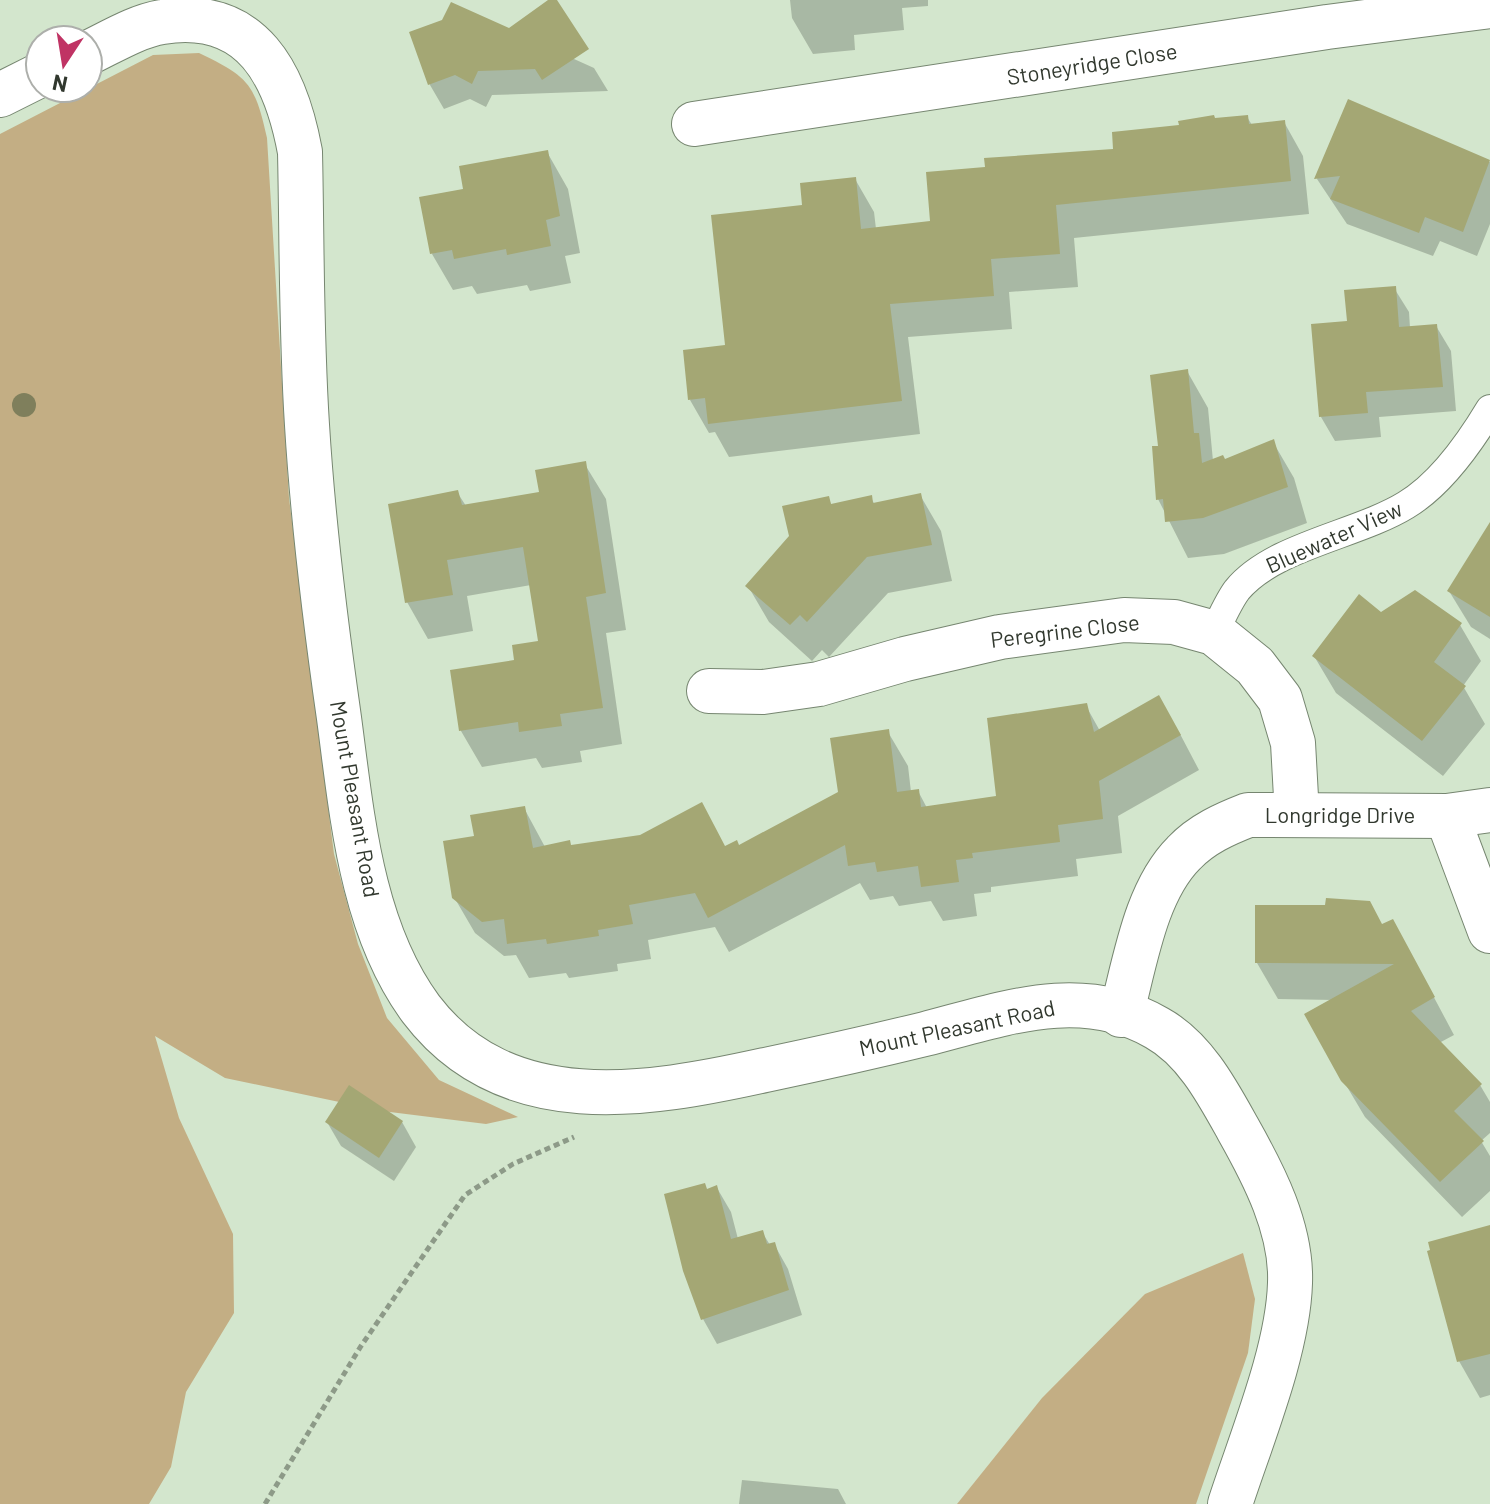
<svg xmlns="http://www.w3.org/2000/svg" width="1490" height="1504" font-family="Barlow,sans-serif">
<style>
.green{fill:#c3ae84}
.shadow{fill:#0003}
.building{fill:#a4a774}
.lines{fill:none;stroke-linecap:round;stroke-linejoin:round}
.lane-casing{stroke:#768670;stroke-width:30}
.street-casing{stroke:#768670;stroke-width:46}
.path{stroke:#8d9a88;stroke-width:5;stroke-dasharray:6 4;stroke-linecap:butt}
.lane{stroke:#fff;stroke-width:28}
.street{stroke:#fff;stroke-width:44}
.tree{fill:#7f7f5c}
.labels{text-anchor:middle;stroke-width:6;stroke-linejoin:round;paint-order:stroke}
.street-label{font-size:22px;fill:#31382e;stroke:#fff}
</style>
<rect width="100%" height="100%" fill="#d3e6cd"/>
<g class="green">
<path d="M199 53C249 77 255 84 267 138L289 498 334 854 358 944 387 1018 439 1080 518 1117 486 1124 382 1111 225 1078 155 1036 179 1118 233 1234 234 1313 186 1392 171 1467 149 1504H0V134L153 55Z"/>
<polygon points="1243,1253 1255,1299 1248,1353 1196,1504 957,1504 1042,1398 1145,1294"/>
</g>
<g class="shadow">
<polygon points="790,0 928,0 928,6 902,8 904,30 854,35 855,50 813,54 792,18"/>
<polygon points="452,4 594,68 608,91 492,95 486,107 470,99 444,109 430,85 412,34 444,22"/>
<polygon points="1349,102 1490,162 1490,224 1477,256 1440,241 1433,256 1347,224 1317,179"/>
<polygon points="1247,117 1252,125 1284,122 1303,156 1309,214 1074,238 1078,287 1009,292 1012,329 908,337 920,434 729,457 715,432 709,433 690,400 727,347 804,207 855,179 874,212 876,229 932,223 987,169 1116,151 1181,126"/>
<polygon points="547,152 568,189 580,253 565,256 571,283 530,291 527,285 477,294 472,286 453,290 432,254 465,191"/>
<polygon points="1394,288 1409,312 1410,328 1436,326 1451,351 1456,411 1379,417 1381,437 1335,441 1321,417 1349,323"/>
<polygon points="1187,371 1208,408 1213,461 1225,461 1273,442 1294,478 1307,523 1224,554 1188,558 1158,499 1160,447"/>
<polygon points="584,463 606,499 626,630 606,633 622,744 580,751 582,762 542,768 536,758 482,767 461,731 452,672 517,662 541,643 531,585 467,596 473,631 428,639 407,602 457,492 466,506 541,494"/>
<polygon points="920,495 941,531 952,581 888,593 829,657 822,650 812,661 769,622 748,586 828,498 832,506 871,498 875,505"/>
<polygon points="1490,526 1490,639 1471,627 1449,591"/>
<polygon points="1381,614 1460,625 1481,661 1463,686 1485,724 1443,776 1336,693 1314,656"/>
<polygon points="1086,706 1100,731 1179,732 1199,770 1118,816 1122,853 1076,859 1078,876 991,887 991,892 974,894 977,916 943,921 931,901 899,906 893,896 870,900 860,883 729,952 715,927 648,940 651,959 617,964 618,971 569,978 566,973 529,978 516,955 504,956 475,933 454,897 476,837 524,808 545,847 739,847 841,793 888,732 908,766 911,792 918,791 927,808 999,798"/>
<polygon points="1383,927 1413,958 1454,1035 1439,1043 1480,1085 1490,1102 1490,1133 1481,1141 1490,1156 1490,1191 1462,1217 1365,1117 1343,1080 1334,1000 1278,999 1257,963"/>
<polygon points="327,1122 402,1122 416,1147 394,1181 341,1146"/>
<polygon points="717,1188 731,1212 738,1239 762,1232 770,1245 774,1244 788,1269 802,1315 717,1344 703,1319 708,1190"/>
<polygon points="1490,1227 1490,1395 1480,1398 1459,1361"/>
<polygon points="742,1480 838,1489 846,1504 739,1504"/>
</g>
<g class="building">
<polygon points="548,0 557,0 589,49 542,80 535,69 478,71 472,84 455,75 428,85 409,32 442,20 451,2 509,28"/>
<polygon points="1348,99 1490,160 1463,232 1425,217 1419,233 1330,199 1340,176 1314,179"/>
<polygon points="1214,115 1215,118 1248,115 1249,124 1285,120 1291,181 1056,205 1060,254 991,259 994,296 890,304 902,401 708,424 705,398 688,400 683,350 725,345 711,215 802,205 800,183 856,177 861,229 930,221 926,172 985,167 984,158 1113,149 1112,132 1179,125 1178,121"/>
<polygon points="548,150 560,216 546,220 551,246 507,255 506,249 454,259 452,250 430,254 419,197 463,189 459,166"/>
<polygon points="1396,286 1399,327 1437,324 1443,387 1366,392 1368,413 1319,417 1311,324 1347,321 1344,290"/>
<polygon points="1188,369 1194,433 1199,433 1202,463 1223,455 1225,459 1274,439 1288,487 1203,518 1165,522 1163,499 1156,500 1152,446 1158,446 1150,375"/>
<polygon points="586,461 606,593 586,597 603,708 560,714 562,726 519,732 518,722 459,731 450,670 514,660 512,645 538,641 523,547 447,560 453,595 405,603 388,504 458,490 462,505 539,492 535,470"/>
<polygon points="921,493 932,545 867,557 807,622 800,615 790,625 745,586 789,536 782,506 829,496 831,504 872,495 873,503"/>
<polygon points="1490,522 1490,617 1447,591"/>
<polygon points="1415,590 1462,623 1434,662 1466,686 1422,741 1312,656 1359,594 1381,612"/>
<polygon points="1159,695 1181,735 1099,781 1103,819 1058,825 1060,842 972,853 973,858 956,860 959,882 921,887 918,866 877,872 875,862 848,866 845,845 708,918 695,893 629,905 633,924 598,930 599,936 547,944 546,939 507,944 504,919 482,922 452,898 443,841 474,836 470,815 525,806 533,848 570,840 571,845 640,835 702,802 725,846 737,840 739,845 838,792 830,738 889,729 897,792 919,789 921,807 996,796 987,718 1087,703 1094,732"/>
<polygon points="1326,898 1370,901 1382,924 1393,919 1435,997 1411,1011 1482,1084 1454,1111 1484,1141 1440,1182 1341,1081 1304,1014 1394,964 1255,963 1255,905 1325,905"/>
<polygon points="349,1085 403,1121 379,1158 325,1122"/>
<polygon points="705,1183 707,1189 717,1185 731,1239 763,1230 767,1244 775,1242 789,1290 701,1320 683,1271 664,1194"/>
<polygon points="1490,1225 1490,1354 1457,1362 1427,1251 1430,1250 1428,1242"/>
</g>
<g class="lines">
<defs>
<path id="lane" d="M1214 633C1221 619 1228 602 1237 590 1273 546 1357 535 1406 505 1441 484 1469 444 1490 409"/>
<g id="street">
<path d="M88 53C111 42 137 26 162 22 253 7 286 76 300 152 302 242 301 334 307 425 313 523 325 620 339 718 352 815 361 928 421 1009 506 1121 647 1096 765 1070 818 1059 872 1047 925 1034 1003 1014 1081 984 1157 1028 1195 1049 1218 1093 1238 1129 1264 1175 1292 1229 1290 1283 1288 1351 1251 1439 1230 1504"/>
<polyline points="0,95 40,75"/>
<polyline points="694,124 1327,27 1490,6"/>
<polyline points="709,691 763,692 819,684 905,659 1000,637 1124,620 1174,622 1214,633 1255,666 1280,699 1293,743 1297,815"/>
<polyline points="1447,816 1490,931"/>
<path d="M1121 1015C1135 963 1145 892 1184 853 1202 834 1225 824 1248 815L1447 816 1490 810"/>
</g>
</defs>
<use href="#lane" class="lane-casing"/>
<use href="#street" class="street-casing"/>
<polyline class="path" points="265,1504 361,1346 465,1195 513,1164 574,1137"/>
<use href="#lane" class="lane"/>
<use href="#street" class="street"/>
</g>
<circle class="tree" cx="24" cy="405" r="12"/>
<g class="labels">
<g class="street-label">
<text transform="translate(1092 64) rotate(-9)" y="8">Stoneyridge Close</text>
<text transform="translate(1334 537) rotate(-24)" y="8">Bluewater View</text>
<text transform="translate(1065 631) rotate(-7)" y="8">Peregrine Close</text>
<text transform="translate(355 799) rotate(80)" y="8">Mount Pleasant Road</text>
<text x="1340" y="823">Longridge Drive</text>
<text transform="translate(957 1028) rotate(-12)" y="8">Mount Pleasant Road</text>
</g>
</g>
<g transform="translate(64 64) rotate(192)"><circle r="38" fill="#ffffff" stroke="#adafab" stroke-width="2"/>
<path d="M0-6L14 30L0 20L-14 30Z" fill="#c03364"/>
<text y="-12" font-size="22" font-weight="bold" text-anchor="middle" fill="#31382e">N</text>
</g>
</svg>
